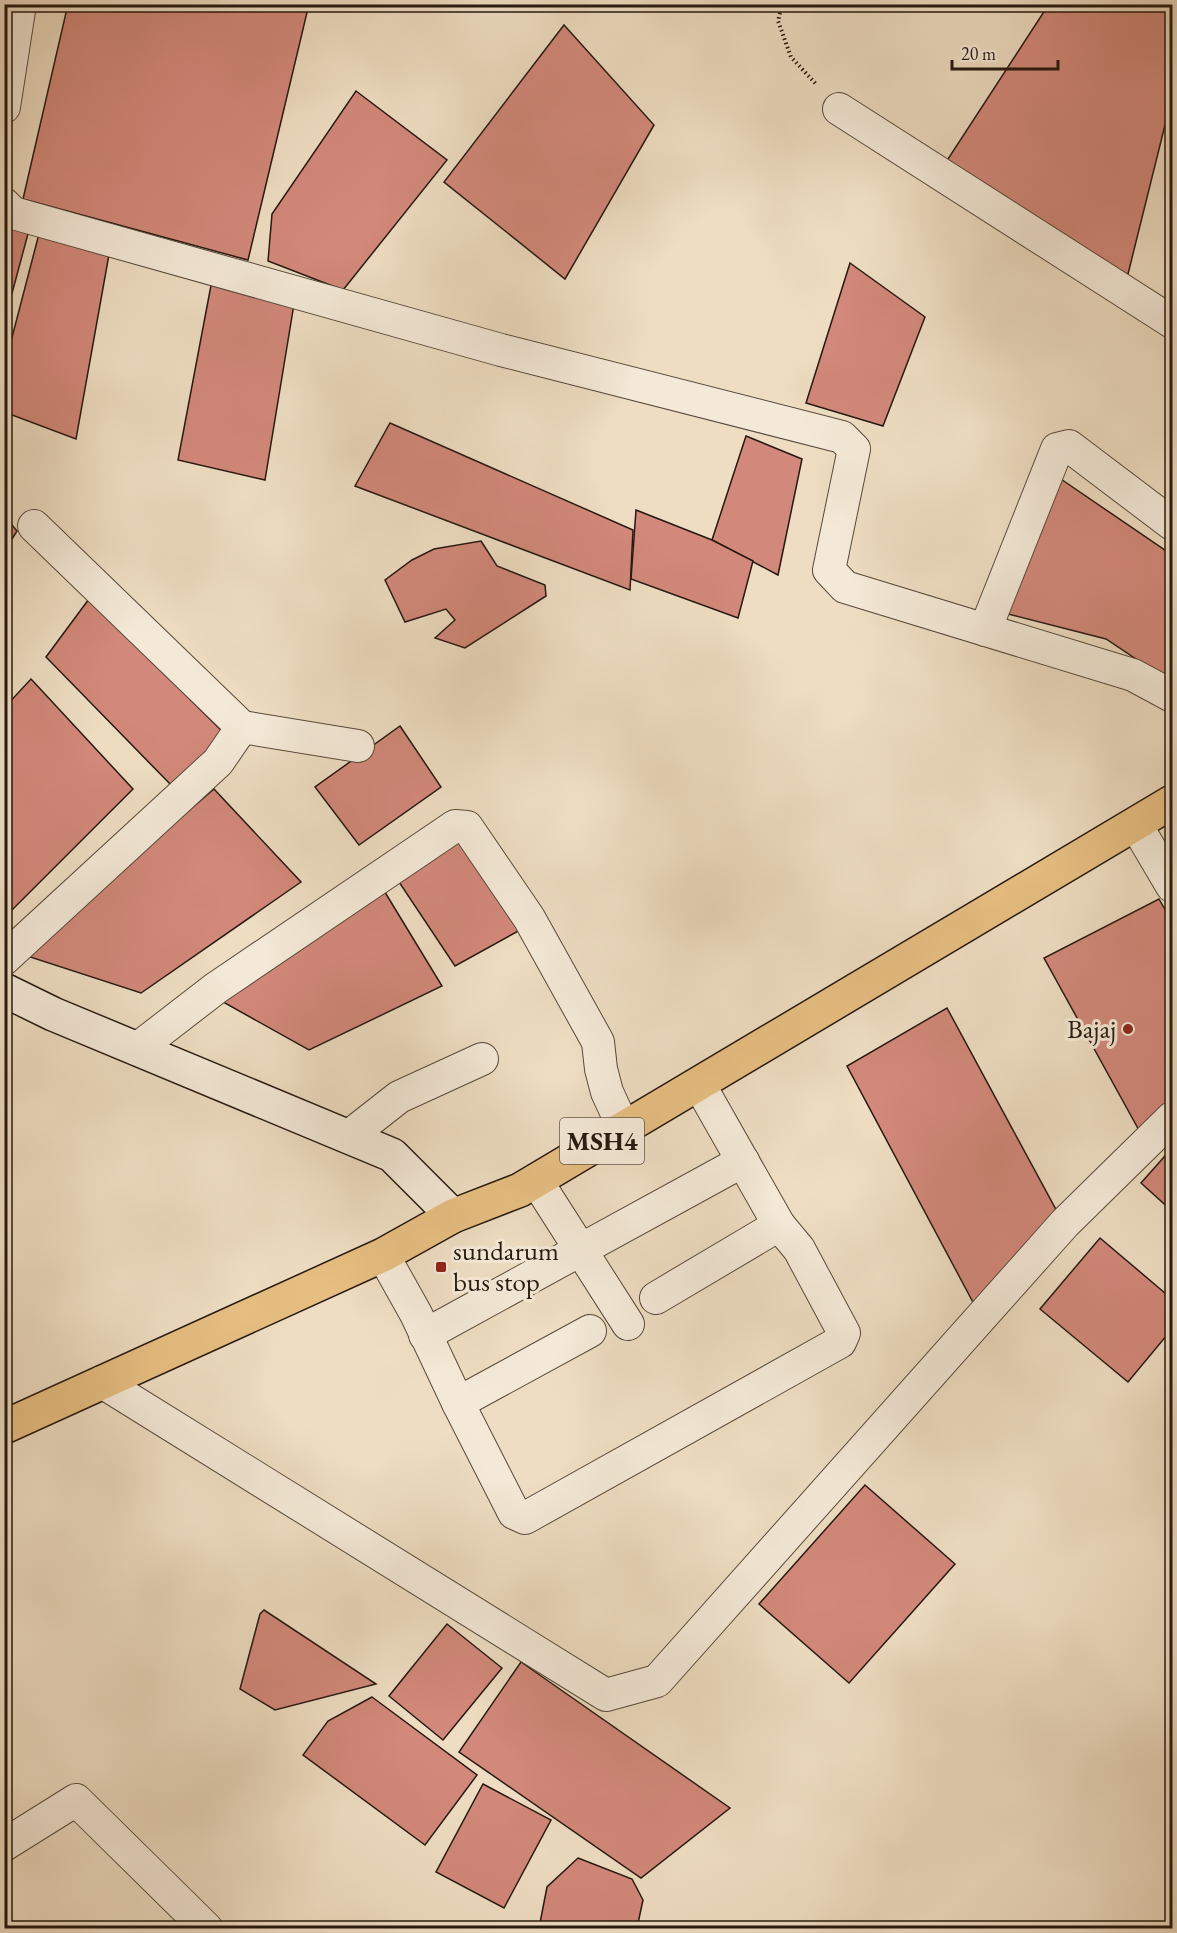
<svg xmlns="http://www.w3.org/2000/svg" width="1177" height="1933" font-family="'EB Garamond',serif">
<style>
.building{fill:#d2887a;stroke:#261910;stroke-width:1.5}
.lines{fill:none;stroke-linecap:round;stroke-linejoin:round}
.street-casing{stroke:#584a3c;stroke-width:34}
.secondary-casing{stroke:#261910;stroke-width:36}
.primary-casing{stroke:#261910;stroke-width:36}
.path{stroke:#261910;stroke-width:4;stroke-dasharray:1.5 3;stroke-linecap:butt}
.street{stroke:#f4e9d7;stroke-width:32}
.secondary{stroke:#f4e9d7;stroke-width:33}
.primary{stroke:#e7be81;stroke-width:33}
.poi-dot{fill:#8f2418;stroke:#f4e9d7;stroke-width:2}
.labels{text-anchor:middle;stroke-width:6;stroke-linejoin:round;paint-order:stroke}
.shield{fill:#f4e9d7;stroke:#64574c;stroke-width:1.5}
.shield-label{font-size:26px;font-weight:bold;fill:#261910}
.poi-label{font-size:27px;fill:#261910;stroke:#f4e9d7;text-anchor:end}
</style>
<rect width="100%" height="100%" fill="#eeddc2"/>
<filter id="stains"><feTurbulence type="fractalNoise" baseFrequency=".00333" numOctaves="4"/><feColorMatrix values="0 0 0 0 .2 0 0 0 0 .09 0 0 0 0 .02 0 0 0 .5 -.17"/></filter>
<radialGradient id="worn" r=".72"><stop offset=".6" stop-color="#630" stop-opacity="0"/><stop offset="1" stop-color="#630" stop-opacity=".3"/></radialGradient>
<g class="building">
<polygon points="68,4 309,4 248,260 23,199"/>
<polygon points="1049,4 1172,4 1172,130 1165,125 1127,278 946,162"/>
<polygon points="564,25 654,125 565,279 444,182"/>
<polygon points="356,91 447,160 343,290 268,261 272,214"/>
<polygon points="4,223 29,230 4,323"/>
<polygon points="40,230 110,249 76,439 4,412 4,368"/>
<polygon points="850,263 925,317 883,426 806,403"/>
<polygon points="212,280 294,304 265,480 178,460"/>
<polygon points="390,423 633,530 630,590 355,486"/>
<polygon points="746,436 802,459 778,575 712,540"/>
<polygon points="1055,475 1172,555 1172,683 1106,639 996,611"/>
<polygon points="636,510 712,540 753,561 738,618 631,579"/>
<polygon points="4,515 17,531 4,552"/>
<polygon points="481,541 497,566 545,585 546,596 465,648 435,638 455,620 446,609 405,622 385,580 412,560 434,549"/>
<polygon points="89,599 225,734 172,786 46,657"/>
<polygon points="31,679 133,789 4,918 4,708"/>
<polygon points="400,726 441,787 359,845 315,787"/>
<polygon points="214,789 301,882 141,993 21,954"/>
<polygon points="458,834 522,929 455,966 397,879"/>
<polygon points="383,889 442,986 309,1050 216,998"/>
<polygon points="1159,899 1172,922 1172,1099 1140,1132 1044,958"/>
<polygon points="947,1008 1060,1217 975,1306 847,1066"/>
<polygon points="1172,1148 1172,1211 1141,1183"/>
<polygon points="1100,1238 1172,1299 1172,1329 1128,1382 1040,1309"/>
<polygon points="865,1485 955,1564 849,1683 759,1604"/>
<polygon points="264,1610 376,1684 275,1710 240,1689 260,1614"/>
<polygon points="447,1624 502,1668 443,1740 389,1696"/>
<polygon points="521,1662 730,1808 641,1878 459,1752"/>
<polygon points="372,1697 477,1775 425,1845 303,1755 328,1721"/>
<polygon points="483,1784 551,1820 504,1908 436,1872"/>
<polygon points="578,1858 632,1879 643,1900 637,1928 539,1928 547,1887"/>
</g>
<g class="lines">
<defs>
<g id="street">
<polyline points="4,107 20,4"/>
<polyline points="839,109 1172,322"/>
<polyline points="4,204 13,213 501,350 842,437 854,449 829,570 845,587 1133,675 1172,696"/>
<polyline points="985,630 1057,449 1069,446 1172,524"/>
<polyline points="242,727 358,746"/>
<polyline points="1136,825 1172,886"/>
<polyline points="4,959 218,762 242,727 34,526"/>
<polyline points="137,1049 216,988 455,826 467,827 529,918 598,1042 601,1069 607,1092 624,1129"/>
<polyline points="348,1137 399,1097 482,1059"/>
<polyline points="536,1180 628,1324"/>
<polyline points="383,1255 416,1314 458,1403 590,1331"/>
<polyline points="656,1298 779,1225 699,1084"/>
<polyline points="425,1335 743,1161"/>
<polyline points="102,1382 606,1695 657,1681 1065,1223 1172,1118"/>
<polyline points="458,1403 514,1513 525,1518 840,1342 844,1333 799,1249 779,1225"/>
<polyline points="4,1845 76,1800 206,1928"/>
</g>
<polyline id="secondary" points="4,990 53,1014 392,1155 453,1216"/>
<polyline id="primary" points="4,1427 383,1255 453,1216 520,1190 1172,802"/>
</defs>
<use href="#street" class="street-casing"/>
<use href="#secondary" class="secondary-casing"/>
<use href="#primary" class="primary-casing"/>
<polyline class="path" points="782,4 778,21 791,57 816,84"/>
<use href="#street" class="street"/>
<use href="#secondary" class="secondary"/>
<use href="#primary" class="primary"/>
</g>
<g class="poi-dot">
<circle cx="1128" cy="1029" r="6"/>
<rect x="435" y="1261" width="12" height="12" rx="3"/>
</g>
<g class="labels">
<rect class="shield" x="560" y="1118" width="84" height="46" rx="4.5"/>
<g class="shield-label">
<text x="602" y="1150">MSH4</text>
</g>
<g class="poi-label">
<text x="1116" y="1038">Bajaj</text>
<text x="453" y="1260" text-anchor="start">sundarum<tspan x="453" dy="31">bus stop</tspan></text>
</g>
</g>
<rect width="1177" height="1933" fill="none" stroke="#eeddc2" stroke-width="24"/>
<rect x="6" y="6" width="1165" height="1921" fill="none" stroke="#261910" stroke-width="3"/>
<rect x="12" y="12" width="1153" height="1909" fill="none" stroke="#261910" stroke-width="1.5"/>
<path d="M952 60v9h106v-9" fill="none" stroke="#261910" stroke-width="3"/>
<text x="961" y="60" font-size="18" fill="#261910" stroke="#f4e9d7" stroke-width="4.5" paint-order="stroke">20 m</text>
<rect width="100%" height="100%" filter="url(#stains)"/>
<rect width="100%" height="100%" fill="url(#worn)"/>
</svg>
